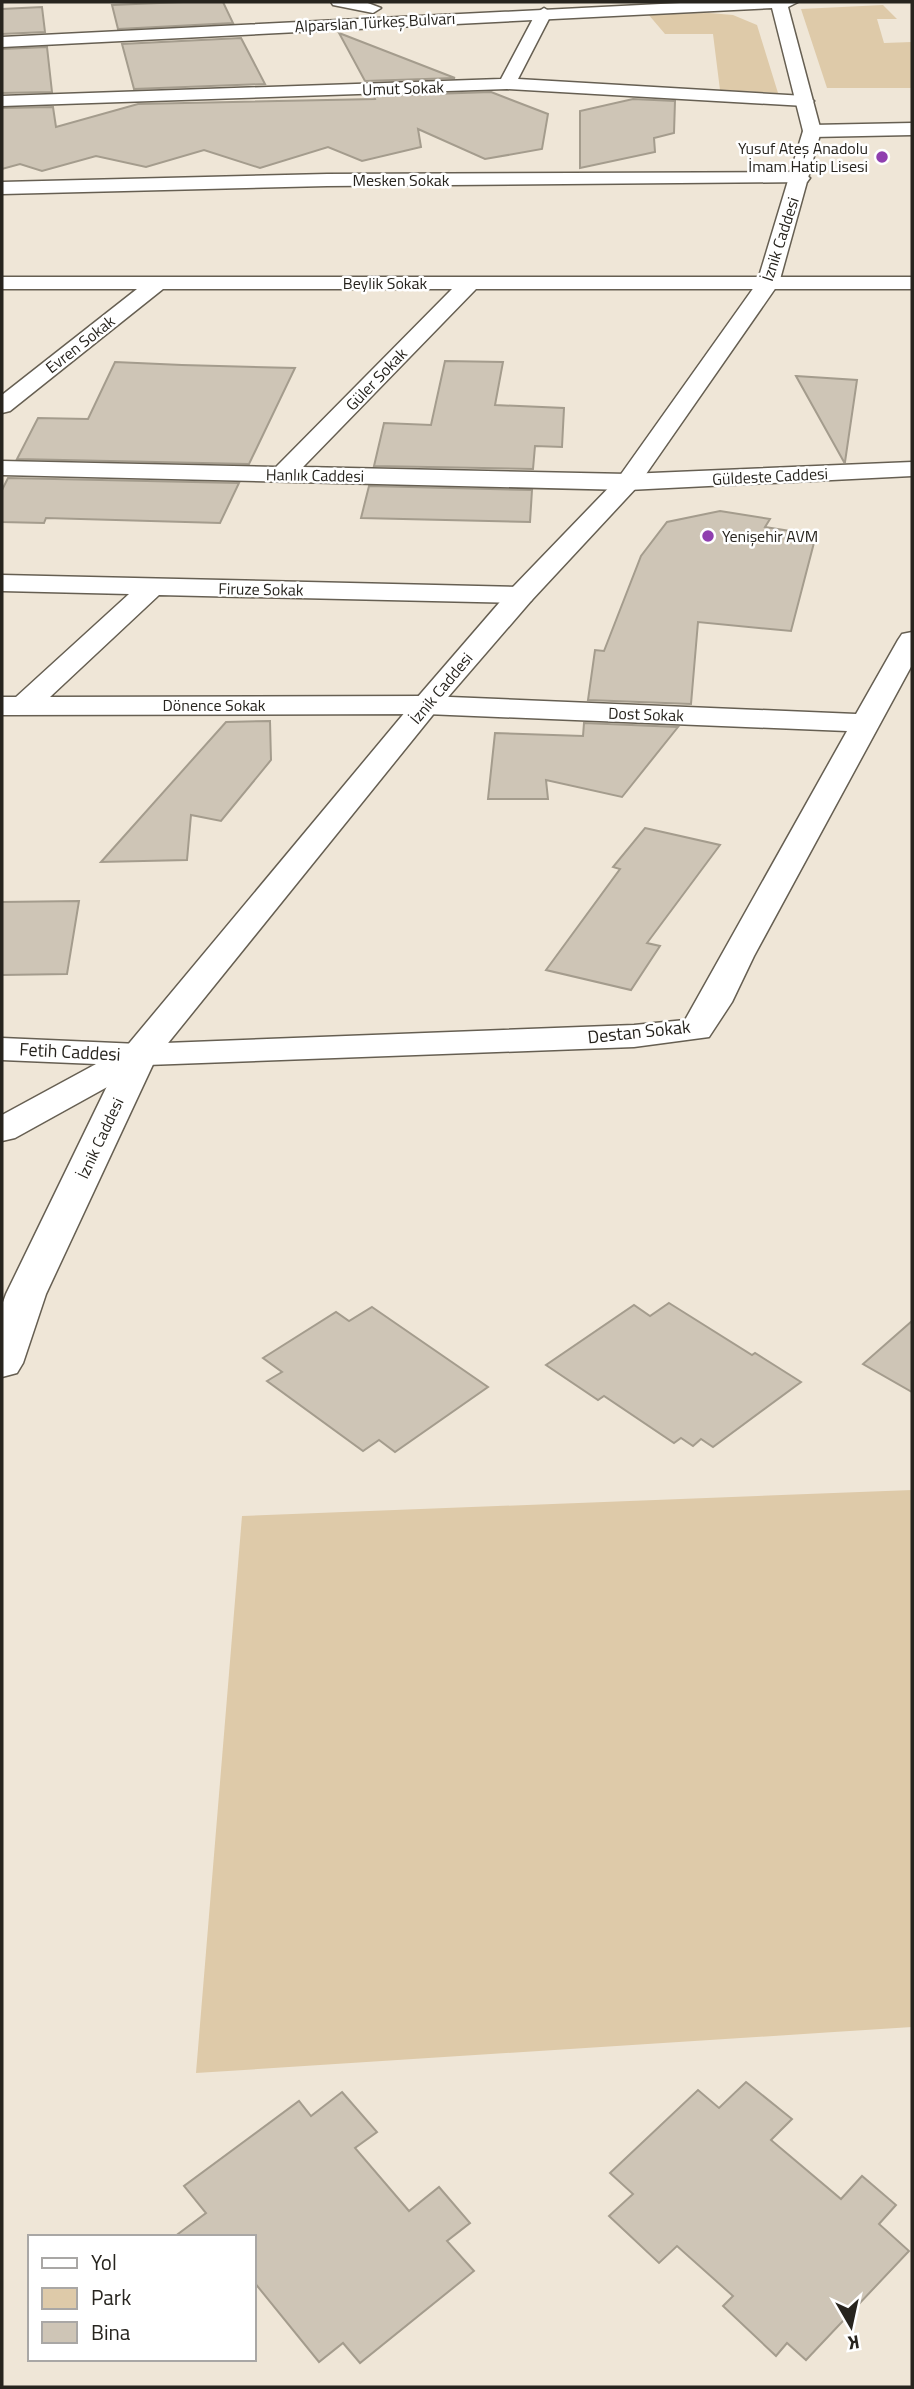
<svg xmlns="http://www.w3.org/2000/svg" width="914" height="2389" font-family="'Titillium Web',sans-serif">
<style>
.green{fill:#decaa9}
.building{fill:#cec5b6;stroke:#a49c8d;stroke-width:2}
.lines{fill:none;stroke-linecap:round;stroke-linejoin:round}
.minor-casing{stroke:#665f52;stroke-width:3}
.major-casing{stroke:#665f52;stroke-width:3}
.minor{fill:#fff;fill-rule:evenodd}
.major{fill:#fff;fill-rule:evenodd}
.poi-dot{fill:#903faf;stroke:#fff;stroke-width:2.5}
.labels{text-anchor:middle;stroke-width:5;stroke-linejoin:round;paint-order:stroke}
.far-street-label{font-size:16px;fill:#27241e;stroke:#fff}
.far-poi-label{font-size:16px;fill:#27241e;stroke:#fff;text-anchor:end}
.street-label{font-size:18px;fill:#27241e;stroke:#fff}
</style>
<rect width="100%" height="100%" fill="#efe6d7"/>
<g class="green">
<polygon points="883,5 897,19 877,19 884,43 912,42 912,88 827,88 801,9"/>
<polygon points="709,13 733,15 757,25 778,93 720,90 713,34 665,34 648,14"/>
<polygon points="912,1490 912,2027 196,2073 242,1516"/>
</g>
<g class="building">
<polygon points="183,2 223,2 233,23 118,29 112,5"/>
<polygon points="42,7 45,32 2,34 2,9"/>
<polygon points="339,33 455,78 365,81"/>
<polygon points="241,38 265,84 134,89 122,44"/>
<polygon points="47,47 52,92 2,93 2,49"/>
<polygon points="491,92 548,114 542,149 485,159 418,129 421,147 362,161 328,147 260,168 204,150 146,167 96,156 42,171 20,164 2,169 2,108 53,107 56,127 138,104 375,99 374,96"/>
<polygon points="633,99 675,101 674,133 654,138 655,152 580,168 580,111"/>
<polygon points="445,361 503,362 495,405 564,408 562,447 535,446 533,469 374,466 384,423 431,425"/>
<polygon points="115,362 182,365 295,368 249,464 17,459 38,418 88,419"/>
<polygon points="796,376 857,380 845,462 844,462"/>
<polygon points="8,478 239,483 220,523 46,518 44,523 2,522 2,490"/>
<polygon points="369,486 532,490 530,522 361,518"/>
<polygon points="720,511 770,519 765,527 816,535 791,631 698,622 691,704 588,700 595,650 604,651 641,556 667,522"/>
<polygon points="270,721 271,760 221,821 191,815 187,860 101,862 226,722"/>
<polygon points="584,723 678,727 622,797 546,780 548,799 488,799 495,733 583,736"/>
<polygon points="645,828 720,845 647,943 660,946 631,990 546,970 620,869 613,867"/>
<polygon points="79,901 67,974 2,975 2,902"/>
<polygon points="669,1303 752,1355 755,1353 801,1382 713,1447 701,1439 693,1446 681,1438 674,1443 604,1396 598,1400 546,1365 634,1305 650,1316"/>
<polygon points="372,1307 488,1387 395,1452 379,1440 363,1451 267,1381 282,1372 263,1358 336,1312 349,1321"/>
<polygon points="912,1321 912,1392 863,1364"/>
<polygon points="746,2082 792,2119 771,2140 841,2199 862,2176 896,2205 879,2224 909,2251 806,2360 787,2343 776,2356 723,2306 733,2296 677,2246 659,2263 609,2216 633,2194 610,2173 698,2090 719,2108"/>
<polygon points="342,2092 377,2132 355,2148 409,2211 439,2187 470,2223 447,2241 474,2271 360,2363 343,2343 319,2362 254,2282 254,2237 174,2237 206,2213 184,2186 299,2101 311,2116"/>
</g>
<g class="lines">
<defs>
<g id="minor">
<polygon points="331,2 365,2 381,8 373,13 333,5"/>
<polygon points="544,8 552,13 518,79 805,96 814,101 805,106 507,89 2,106 2,96 501,79 536,13"/>
<polygon points="912,123 912,135 812,137 803,131 812,125"/>
<polygon points="800,172 810,178 807,182 327,186 2,194 2,182 327,174"/>
<polygon points="2,277 912,277 912,289 476,289 303,467 628,474 912,462 912,476 628,490 2,475 2,461 276,467 452,289 163,289 10,411 2,413 2,395 137,289 2,289"/>
<polygon points="2,575 521,587 531,589 535,595 531,601 521,603 159,595 50,697 426,696 856,714 898,640 902,634 912,632 912,665 754,956 732,1002 709,1037 634,1047 147,1065 15,1138 2,1141 2,1115 96,1064 2,1060 2,1038 139,1044 634,1025 685,1020 847,731 426,714 2,715 2,697 16,697 129,594 2,591"/>
</g>
<polygon id="major" points="700,2 798,2 788,7 821,131 779,283 637,487 531,601 436,711 156,1058 46,1294 23,1363 17,1373 2,1377 2,1305 6,1294 126,1047 416,699 511,589 619,477 757,283 803,131 772,8 2,47 2,37"/>
</defs>
<use href="#minor" class="minor-casing"/>
<use href="#major" class="major-casing"/>
<use href="#minor" class="minor"/>
<use href="#major" class="major"/>
</g>
<g class="poi-dot">
<circle cx="882" cy="157" r="7"/>
<circle cx="708" cy="536" r="7"/>
</g>
<g class="labels">
<g class="far-street-label">
<text transform="translate(375 22) rotate(-3)" y="6">Alparslan Türkeş Bulvarı</text>
<text transform="translate(403 88) rotate(-2)" y="6">Umut Sokak</text>
<text x="401" y="186">Mesken Sokak</text>
<text transform="translate(780 239) rotate(-72)" y="6">İznik Caddesi</text>
<text x="385" y="289">Beylik Sokak</text>
<text transform="translate(80 344) rotate(-38)" y="6">Evren Sokak</text>
<text transform="translate(376 379) rotate(-46)" y="6">Güler Sokak</text>
<text transform="translate(315 475) rotate(1)" y="6">Hanlık Caddesi</text>
<text transform="translate(770 476) rotate(-3)" y="6">Güldeste Caddesi</text>
<text transform="translate(261 589) rotate(1)" y="6">Firuze Sokak</text>
<text transform="translate(441 688) rotate(-50)" y="6">İznik Caddesi</text>
<text x="214" y="711">Dönence Sokak</text>
<text transform="translate(646 714) rotate(2)" y="6">Dost Sokak</text>
<text transform="translate(100 1138) rotate(-65)" y="6">İznik Caddesi</text>
</g>
<g class="far-poi-label">
<text x="868" y="154">Yusuf Ateş Anadolu<tspan x="868" dy="18">İmam Hatip Lisesi</tspan></text>
<text x="722" y="542" text-anchor="start">Yenişehir AVM</text>
</g>
<g class="street-label">
<text transform="translate(639 1032) rotate(-6)" y="6">Destan Sokak</text>
<text transform="translate(70 1052) rotate(3)" y="6">Fetih Caddesi</text>
</g>
</g>
<rect width="914" height="2389" fill="none" stroke="#27241e" stroke-width="7"/>
<rect x="28" y="2235" width="228" height="126" fill="#ffffff" stroke="#a9a7a5" stroke-width="2"/>
<rect x="42" y="2258" width="35" height="10" fill="#ffffff" stroke="#a9a7a5" stroke-width="2"/>
<text x="91" y="2270" font-size="21" fill="#27241e">Yol</text>
<rect x="42" y="2288" width="35" height="21" fill="#decaa9" stroke="#a9a7a5" stroke-width="2"/>
<text x="91" y="2305" font-size="21" fill="#27241e">Park</text>
<rect x="42" y="2322" width="35" height="21" fill="#cec5b6" stroke="#a9a7a5" stroke-width="2"/>
<text x="91" y="2340" font-size="21" fill="#27241e">Bina</text>
<g transform="translate(851 2326) rotate(171)" stroke="#ffffff" stroke-width="5" paint-order="stroke">
<path d="M0-5L12 26L0 18L-12 26Z" fill="#27241e"/>
<text y="-10" font-size="19" font-weight="bold" text-anchor="middle" fill="#27241e">K</text>
</g>
</svg>
